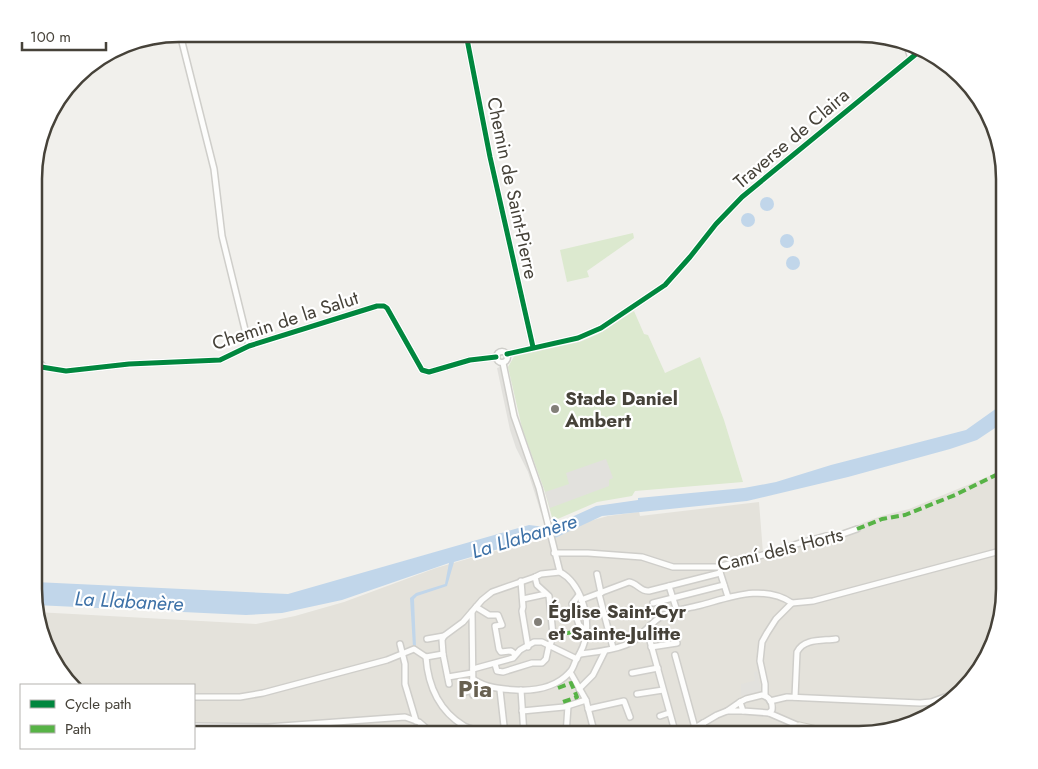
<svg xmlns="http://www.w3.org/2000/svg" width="1038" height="769" font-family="Jost,sans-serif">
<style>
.residential{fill:#e4e2db}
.green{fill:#dce9cf}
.parking{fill:#e2e1dd}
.water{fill:#c1d6ea}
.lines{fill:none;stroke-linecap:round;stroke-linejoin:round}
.street-casing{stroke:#cfceca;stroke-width:8}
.secondary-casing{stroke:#cfcdc4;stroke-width:9}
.street{stroke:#fdfdfc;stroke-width:5}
.secondary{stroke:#f6f5f0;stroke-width:7}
.quiet{stroke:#57b346;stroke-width:4;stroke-dasharray:8 4;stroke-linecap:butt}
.cycleway-casing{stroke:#fff;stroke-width:8}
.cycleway{stroke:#00873e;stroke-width:5}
.poi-dot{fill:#827f78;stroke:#fff;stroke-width:2}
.labels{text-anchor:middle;stroke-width:4.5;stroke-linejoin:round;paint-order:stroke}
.street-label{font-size:19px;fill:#464239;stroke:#fff}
.poi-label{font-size:19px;font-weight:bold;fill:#464239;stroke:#fff;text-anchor:start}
.water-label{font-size:20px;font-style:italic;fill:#3d71a7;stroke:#fff}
.district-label{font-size:24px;font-weight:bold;fill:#686151;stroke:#fff}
.rim{fill:none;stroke:#464239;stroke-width:2.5}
</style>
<rect width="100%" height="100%" fill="#f1f0ec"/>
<polygon class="residential" points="1004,470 1004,599 993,645 974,679 923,720 859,735 194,735 194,685 73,685 53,662 36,612 256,624 295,616 344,602 436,568 495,551 558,536 586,522 608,516 639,512 640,516 759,502 763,553 839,532 881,516 909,509"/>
<g class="green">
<polygon points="633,233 634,238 587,271 589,277 567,282 560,250"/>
<polygon points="634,311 644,334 648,335 665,373 700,357 724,420 743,482 635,491 632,496 597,502 553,521 545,492 522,428 508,367 515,355 582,341 598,334"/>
</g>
<g class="parking">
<polygon points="503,366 514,416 545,512 541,513 528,472 516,448 510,430 497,368"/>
<polygon points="606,459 613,478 609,480 609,486 550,508 545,492 569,484 566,473"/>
<polygon points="757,671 761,689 760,692 741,696 741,684 754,681 755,679 754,672"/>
</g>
<g class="water">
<circle cx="767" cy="204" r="7"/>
<circle cx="748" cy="220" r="7"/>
<circle cx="787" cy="241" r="7"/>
<circle cx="793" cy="263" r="7"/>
<polygon points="1004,403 1004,422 977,440 950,449 848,477 747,501 602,516 555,538 552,526 596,506 638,500 638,498 744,488 776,482 831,465 966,430"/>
<polygon points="529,525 545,527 547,538 516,544 454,562 447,586 417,596 414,599 416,647 413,647 410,598 416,593 445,584 449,563 342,600 282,613 246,615 35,605 35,582 288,594"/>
</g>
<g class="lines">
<defs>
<g id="street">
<polyline points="180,34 214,169 222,236 249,346"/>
<polyline points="466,34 490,157 533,347"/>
<polyline points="905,41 911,58"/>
<circle cx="502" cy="357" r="5.5"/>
<polyline points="507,354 578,338 601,328 665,285 690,257 716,224 742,197 921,50"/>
<polyline points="35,358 43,366"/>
<polyline points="35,366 66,371 129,364 220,360 249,346 377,306 384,306 387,308 422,370 429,372 470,360 496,357"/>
<polyline points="554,553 588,553 642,557 673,567 718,567 770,553 800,543 826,536 837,536 857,529"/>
<polyline points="720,572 728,597"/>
<polyline points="597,574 601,593"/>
<polyline points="535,577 537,585 549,596 553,635 550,646"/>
<polyline points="521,581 523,607 522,611 528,647"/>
<polyline points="669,586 677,611"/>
<polyline points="599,594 613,648"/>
<polyline points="579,595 572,604 579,625 586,631"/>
<polyline points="523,599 546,594"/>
<path d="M581 600 629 582C637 583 641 592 649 591L720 573"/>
<polyline points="653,603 724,585"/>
<polyline points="476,607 489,615 498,615 502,625 495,626 499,649 501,652 511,651 515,654"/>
<polyline points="472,612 473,695"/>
<polyline points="645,631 650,641 676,735"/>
<polyline points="427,639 444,636"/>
<polyline points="400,644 405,664 405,684 416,721"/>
<polyline points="651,647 677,643"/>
<path d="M580 654C596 652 623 649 635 640 645 632 653 620 664 615 675 610 689 608 701 605 731 597 764 584 792 603"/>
<polyline points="675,655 695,728"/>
<path d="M426 657C428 686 438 710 464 726 469 729 476 729 482 732L483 735"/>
<polyline points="495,664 497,671 503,672 532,663 542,663 546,659 549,645"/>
<polyline points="473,669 513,658 520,650 534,642 542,642 577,659"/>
<polyline points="570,672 586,700 595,735"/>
<polyline points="632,673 658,668"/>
<polyline points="448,677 472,673"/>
<path d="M473 679C487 688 500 689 516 690 535 691 556 687 569 673 573 670 574 664 576 660 581 652 585 644 586 635 589 613 580 583 560 572L539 488 514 416 503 363"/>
<polyline points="449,684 443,654 442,640 444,636 463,622 482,600 492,592 535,577 541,574 560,572"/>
<polyline points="579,689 593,675 605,651"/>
<polyline points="500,690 505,735"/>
<polyline points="521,690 524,735"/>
<polyline points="461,693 473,690"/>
<polyline points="637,694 663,690"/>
<path d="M762 695C769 697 773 702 772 710L769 713 743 711 740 702 746 699Z"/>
<polyline points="765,696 765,684 760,661 762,642 767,633 776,619 792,603 813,601 1004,550"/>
<polyline points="194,697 240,697 263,693 387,660 414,649 426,657 443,654"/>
<path d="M795 697 797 652C804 638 823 641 836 639"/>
<polyline points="770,701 787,697 920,703 931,702 956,693"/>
<polyline points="740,702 727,711 743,711"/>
<polyline points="588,709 624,701 630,717"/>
<polyline points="522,711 564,707 586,700"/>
<polyline points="769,713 799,726"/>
<polyline points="660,716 669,713"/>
<polyline points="703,723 706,735"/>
<polyline points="194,726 268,727 405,717 419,722 434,735"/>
<polyline points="566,735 568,706"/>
<polyline points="683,735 717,715 727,711"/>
</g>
<polyline id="secondary" points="793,735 799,726 821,731 863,734"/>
</defs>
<use href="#street" class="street-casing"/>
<use href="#secondary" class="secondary-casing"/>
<use href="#street" class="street"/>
<use href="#secondary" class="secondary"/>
<g class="quiet">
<polyline points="857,529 882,519 905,515 955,495 1004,471"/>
<polyline points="553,635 575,632 587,633"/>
<polyline points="558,688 571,683 577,697 563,702"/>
</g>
<defs>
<g id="cycleway">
<polyline points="466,34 490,157 533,347"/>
<polyline points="507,354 578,338 601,328 665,285 690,257 716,224 742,197 921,50"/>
<polyline points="35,366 66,371 129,364 220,360 249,346 377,306 384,306 387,308 422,370 429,372 470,360 496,357"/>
</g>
</defs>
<use href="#cycleway" class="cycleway-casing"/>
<use href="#cycleway" class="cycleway"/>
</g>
<g class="poi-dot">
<circle cx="555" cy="409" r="5"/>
<circle cx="538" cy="622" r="5"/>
</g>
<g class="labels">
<g class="street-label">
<text transform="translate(791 138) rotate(-40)" y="7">Traverse de Claira</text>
<text transform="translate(513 188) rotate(78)" y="7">Chemin de Saint-Pierre</text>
<text transform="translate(285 320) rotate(-18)" y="7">Chemin de la Salut</text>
<text transform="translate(780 549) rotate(-14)" y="7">Camí dels Horts</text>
</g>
<g class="poi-label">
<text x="565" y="405">Stade Daniel<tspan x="565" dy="22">Ambert</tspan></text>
<text x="548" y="618">Église Saint-Cyr<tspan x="548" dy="22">et Sainte-Julitte</tspan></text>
</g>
<g class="water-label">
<text transform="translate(524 536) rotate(-17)" y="7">La Llabanère</text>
<text transform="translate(129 601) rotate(3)" y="7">La Llabanère</text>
</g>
<g class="district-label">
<text x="475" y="697">Pia</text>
</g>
</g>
<path d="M0 0H1038V769H0ZM179 42H859A137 137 0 0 1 996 179V589A137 137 0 0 1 859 726H179A137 137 0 0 1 42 589V179A137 137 0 0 1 179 42Z" fill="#fff" fill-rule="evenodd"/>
<path class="rim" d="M179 42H859A137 137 0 0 1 996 179V589A137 137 0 0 1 859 726H179A137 137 0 0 1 42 589V179A137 137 0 0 1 179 42Z"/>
<rect x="20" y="684" width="175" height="65" fill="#ffffff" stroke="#b5b3b0"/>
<rect x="30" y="700" width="25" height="8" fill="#00873e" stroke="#b5b3b0"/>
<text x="65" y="709" font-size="15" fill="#464239">Cycle path</text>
<rect x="30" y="725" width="25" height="8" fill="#57b346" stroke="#b5b3b0"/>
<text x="65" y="734" font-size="15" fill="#464239">Path</text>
<path d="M22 42v8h84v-8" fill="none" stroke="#464239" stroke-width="2.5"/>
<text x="30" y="42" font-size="15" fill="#464239" stroke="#ffffff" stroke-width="4" paint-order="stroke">100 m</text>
</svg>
